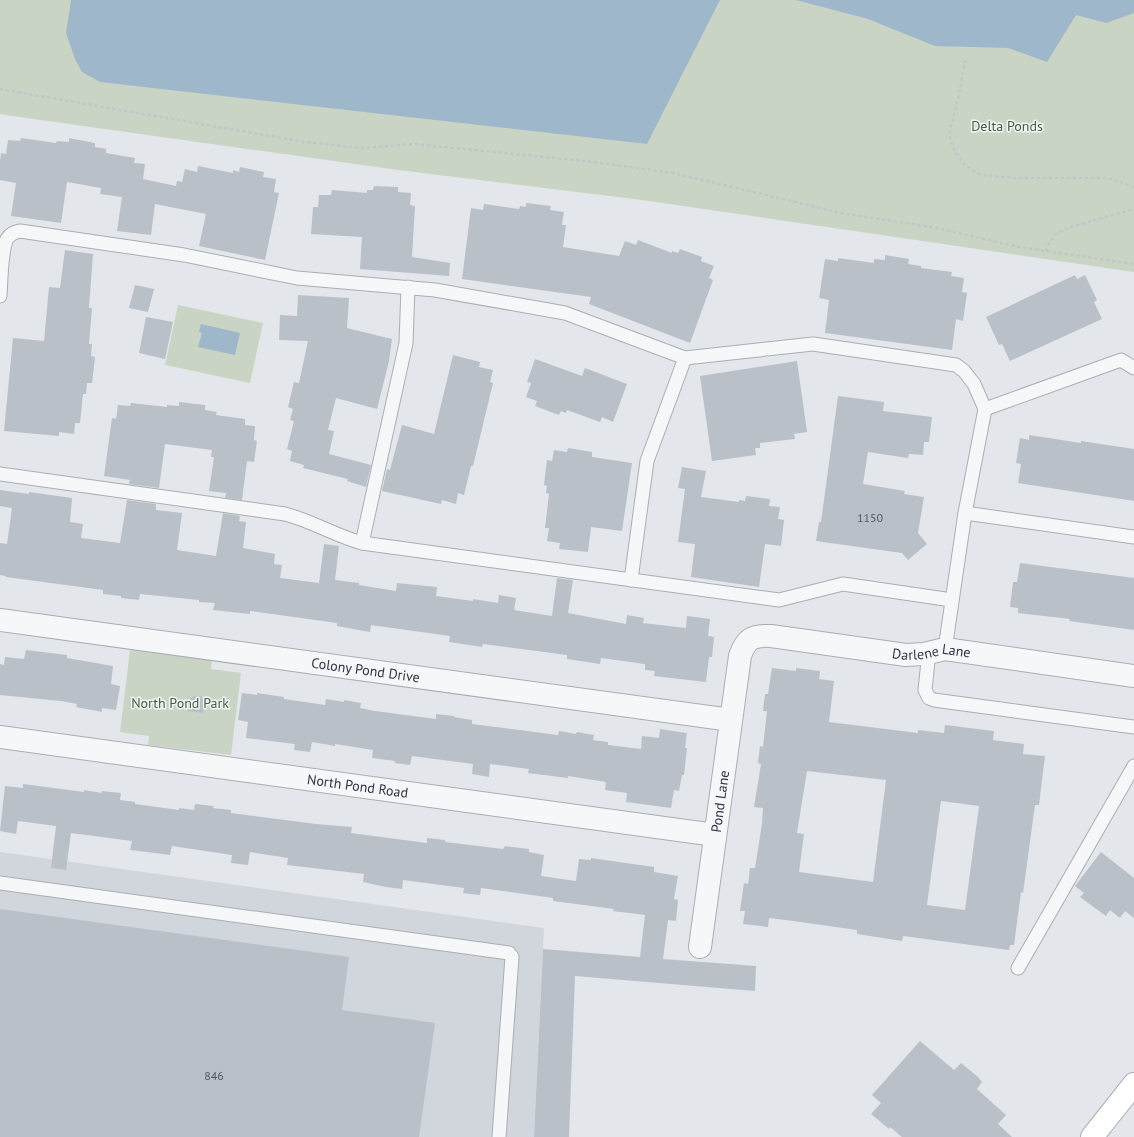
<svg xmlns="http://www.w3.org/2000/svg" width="1134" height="1137" font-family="'PT Sans',sans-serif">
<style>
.built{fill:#d1d6dd}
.green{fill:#cad4c4}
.water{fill:#9fb7ca}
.building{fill:#bac0c8;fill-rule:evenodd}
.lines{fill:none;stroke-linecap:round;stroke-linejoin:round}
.service-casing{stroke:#a8aeb5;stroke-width:15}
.minor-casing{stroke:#a8aeb5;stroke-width:24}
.secondary-casing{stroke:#a8aeb5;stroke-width:24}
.path{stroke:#c1c5ca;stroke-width:2.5;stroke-dasharray:3 3;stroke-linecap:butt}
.service{stroke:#f6f7f9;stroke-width:13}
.minor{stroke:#f6f7f9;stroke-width:22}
.secondary{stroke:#fff;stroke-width:22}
.labels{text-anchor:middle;stroke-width:3;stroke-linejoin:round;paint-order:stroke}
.number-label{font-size:12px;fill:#4f5864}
.park-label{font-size:14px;fill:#425e39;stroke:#f3f5f8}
.street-label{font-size:14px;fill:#2b3543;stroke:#f3f5f8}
</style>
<rect width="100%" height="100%" fill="#e3e7eb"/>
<polygon class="built" points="0,852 544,928 534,1137 0,1137"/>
<g class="green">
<polygon points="0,0 1134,0 1134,272 642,200 398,170 5,115 0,114"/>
<polygon points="178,305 263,323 250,383 165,365"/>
<polygon points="130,650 212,660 211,669 241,673 231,755 148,745 149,736 120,732"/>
</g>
<g class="water">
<polygon points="71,0 720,0 647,144 100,82 82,72 75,59 66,33"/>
<polygon points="796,0 1134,0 1134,13 1106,23 1076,15 1047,62 1008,48 935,46 868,19"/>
<polygon points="201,324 240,333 235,355 198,347 202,333 199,332"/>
</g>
<g class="building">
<polygon points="21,138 56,143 57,141 69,142 69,138 95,143 95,147 106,149 106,153 135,158 134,163 145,164 143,179 176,186 177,181 182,182 185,169 197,172 198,166 233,173 233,170 239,172 240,167 264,172 263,177 276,179 274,192 279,193 265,260 199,246 206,214 155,204 151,235 117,231 122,197 100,194 101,188 67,182 61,223 11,216 16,183 0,180 0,162 1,153 6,154 8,140 20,141"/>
<polygon points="374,186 398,187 398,192 411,193 410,205 415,206 412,257 450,263 449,276 360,269 362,237 311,234 313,207 318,207 319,195 331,195 332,190 367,193 367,190 373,190"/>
<polygon points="526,203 551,206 550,210 564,212 562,225 566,225 563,247 619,256 625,241 636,245 638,240 672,253 672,251 678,253 680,249 702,257 701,261 714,266 709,278 713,280 690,343 589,304 591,297 462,279 471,208 483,210 484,204 519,209 520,206 526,207"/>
<polygon points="65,250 93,254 89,308 92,308 89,344 92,344 91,356 95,357 92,383 87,383 86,394 83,394 80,423 75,423 74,434 59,432 59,436 4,431 13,338 44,341 49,287 60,288"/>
<polygon points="885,255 909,259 908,264 921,266 921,268 952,272 951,276 964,278 962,292 967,293 963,321 956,319 952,350 825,333 829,300 819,298 825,259 838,261 838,258 874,263 874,259 885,260"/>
<polygon points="1075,275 1077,279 1085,275 1097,300 1094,302 1102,319 1010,361 1002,344 999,345 986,317"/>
<polygon points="135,285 154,289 148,312 129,308"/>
<polygon points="298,295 349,298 347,328 392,339 389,361 377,409 336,398 328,430 334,431 329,454 371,465 366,487 347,481 348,479 303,468 304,465 290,461 292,451 287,449 294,421 290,420 293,409 288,407 294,382 299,383 308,341 279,340 280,315 297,316"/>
<polygon points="146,317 173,322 165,359 139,353"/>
<polygon points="453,355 480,362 479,367 493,370 490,382 493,383 473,466 471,466 464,495 458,493 456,504 442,500 441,504 382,491 387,469 390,470 402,425 434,434"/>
<polygon points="535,359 582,376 585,368 627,384 613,422 602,417 600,422 567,410 566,413 561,411 559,415 535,406 537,401 526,397 531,383 527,382"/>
<polygon points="797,361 807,432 794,434 795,439 760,443 760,448 755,448 756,455 712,461 700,376"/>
<polygon points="838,396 884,402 883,411 932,417 929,442 924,442 923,455 909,454 908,458 868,452 863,484 905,491 904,494 924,497 918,533 927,544 908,560 902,553 816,541 819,522 821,522"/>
<polygon points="179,402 205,405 205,410 217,412 216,415 245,419 245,425 255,426 254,440 257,441 254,462 247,461 242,500 225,498 226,493 209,491 214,457 211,457 212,450 165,444 159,488 129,484 130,480 104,476 112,418 116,419 118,405 130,406 131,403 167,407 167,405 179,406"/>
<polygon points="1029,435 1081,443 1081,441 1134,449 1134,501 1018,483 1021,464 1016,463 1020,438 1029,440"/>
<polygon points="568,448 592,452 592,457 632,463 622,531 591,527 588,552 559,549 560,543 547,541 549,528 545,528 549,494 546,493 547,486 544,485 547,460 552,461 554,450 567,452"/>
<polygon points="682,467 706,471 701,497 739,502 739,500 745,501 746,496 770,499 769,506 780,507 778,519 784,520 781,546 765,544 759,587 691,577 695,544 678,542 685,489 678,488"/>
<polygon points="0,490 29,494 29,492 72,498 70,522 83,524 81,538 120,543 127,500 156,504 156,510 182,513 177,550 216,556 223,513 240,516 239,521 246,522 243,548 275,554 274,564 282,565 280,578 319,583 324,544 339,546 335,580 359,583 359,585 396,591 397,583 437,587 436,596 473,601 473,599 498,603 499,595 516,598 514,610 552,616 557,578 573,580 568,613 626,624 627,615 644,618 643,623 686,628 687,616 710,619 708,636 714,637 712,657 709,657 706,682 654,676 655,671 645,670 645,664 601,658 600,664 567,659 567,655 483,644 482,647 449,642 450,636 371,625 370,632 337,626 337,623 250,611 250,614 213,610 215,603 199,602 199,600 140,594 139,600 121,598 121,596 103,594 103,590 6,577 6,576 0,575 0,543 7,544 12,508 0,506"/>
<polygon points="1020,563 1134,578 1134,630 1069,621 1070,619 1018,613 1018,608 1010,607 1013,582 1017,582"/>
<polygon points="26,650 67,655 67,658 113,666 111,684 120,686 116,710 102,708 102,712 76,707 77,704 61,701 0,695 0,664 4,665 5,657 24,659"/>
<path d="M772 668 796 671V668L820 671 819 679 834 681 829 722 918 733V730L944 733 945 725 994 731 993 740 1024 744 1023 754 1045 756 1039 805H1035L1023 893 1021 892 1014 945H1010L1009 950 903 936 902 941 857 934V930L786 920 769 918 768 927 743 924 745 911H740L744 883 748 884 750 868H755L762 824 763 808 754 807 761 764 758 763 760 746 763 747 767 711H763L765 694H768ZM807 771 886 780 873 882 799 872 804 834 797 833ZM941 801 979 806 965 910 927 905Z"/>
<polygon points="242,693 257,695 257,693 284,697 284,699 325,705 326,699 344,702 344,700 361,703 360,708 375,711 436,719 436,714 454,716 454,717 472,720 472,724 558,735 559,731 576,734 577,732 594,735 593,740 608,742 608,745 641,749 642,736 659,738 660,729 687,733 685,748 687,748 684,775 682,775 679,791 674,790 671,808 626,802 627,793 605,790 606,782 568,776 568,778 528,773 529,769 490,764 489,777 472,774 473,764 412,756 410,765 395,763 395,761 372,758 373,750 335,744 335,746 312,742 310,752 294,750 295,744 246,738 248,722 238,720"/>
<polygon points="194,696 201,696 205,702 203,713 187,711 189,700"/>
<polygon points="23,784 84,792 84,790 102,793 102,791 121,793 120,800 135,802 135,804 179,810 179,808 194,810 195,804 214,806 213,808 231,810 231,813 316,824 352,827 351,833 366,835 427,843 427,838 445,840 445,842 503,849 505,846 529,849 529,852 544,855 541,876 576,881 579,859 591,860 591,858 654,867 654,872 678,876 674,899 678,900 676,921 668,920 663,959 756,966 755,991 575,976 569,1137 534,1137 543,949 640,957 645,915 613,911 614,909 553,901 553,898 481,888 480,895 463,893 464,888 403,880 402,889 386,887 363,882 364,874 287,865 288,858 250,852 248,865 231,863 232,855 172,846 170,855 147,852 130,850 132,841 71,833 66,870 51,868 56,826 18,821 16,834 0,831 5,786 23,788"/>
<polygon points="1101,852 1134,878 1134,918 1125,911 1120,918 1110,910 1106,916 1080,897 1084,893 1075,886"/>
<polygon points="0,909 349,957 342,1010 435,1023 419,1137 0,1137"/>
<polygon points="920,1041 954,1070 961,1063 978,1077 982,1082 977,1089 1006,1115 998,1124 1012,1137 902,1137 890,1127 889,1129 871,1114 881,1103 872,1095"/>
</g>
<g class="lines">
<defs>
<g id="service">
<path d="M0 296C1 283 1 250 7 239 10 234 14 232 20 231L184 255 297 278 435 290 565 313 685 358 813 344 956 365 964 371 974 384 985 409 965 513 945 649"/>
<polyline points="985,409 1121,360 1134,368"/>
<path d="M0 474 285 514C312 521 336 536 362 543L779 600 843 584 952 600"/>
<polyline points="965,513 1134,537"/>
<polyline points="362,543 406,343 408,287"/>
<polyline points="631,580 647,461 685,358"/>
<polyline points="929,652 925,690 929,698 934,700 1134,727"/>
<polyline points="0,883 509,953 512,957 499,1137"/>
<polyline points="1018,968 1134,766"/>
</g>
<g id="minor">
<path id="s1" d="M0 620 731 720"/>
<path id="s2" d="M0 737 715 835"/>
<path id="s3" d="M700 947 740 656C746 639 752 635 771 636L906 655 924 654 945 649 1134 676"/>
</g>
<polyline id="secondary" points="1092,1137 1134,1084"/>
</defs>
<use href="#service" class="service-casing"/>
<use href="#minor" class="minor-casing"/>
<use href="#secondary" class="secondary-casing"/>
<g class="path">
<polyline points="965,60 959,95 950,130 950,137 955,152 965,165 977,173 982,175 1014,178 1109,178 1134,187"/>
<polyline points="0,89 305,142 363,148 414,144 594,162 673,173 841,213 937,228 1019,247 1134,264"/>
<polyline points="1046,251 1049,243 1056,234 1067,228 1134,209"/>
</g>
<use href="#service" class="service"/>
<use href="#minor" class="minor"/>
<use href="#secondary" class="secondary"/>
</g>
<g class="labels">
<g class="number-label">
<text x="870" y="522">1150</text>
<text x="214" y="1080">846</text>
</g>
<g class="park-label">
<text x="1007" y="131">Delta Ponds</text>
<text x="180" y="708">North Pond Park</text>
</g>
<g class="street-label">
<text dy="5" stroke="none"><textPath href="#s3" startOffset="497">Darlene Lane</textPath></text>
<text dy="5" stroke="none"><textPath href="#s1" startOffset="369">Colony Pond Drive</textPath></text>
<text dy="5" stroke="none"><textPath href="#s2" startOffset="361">North Pond Road</textPath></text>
<text dy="5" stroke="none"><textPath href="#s3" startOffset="147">Pond Lane</textPath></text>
</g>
</g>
</svg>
